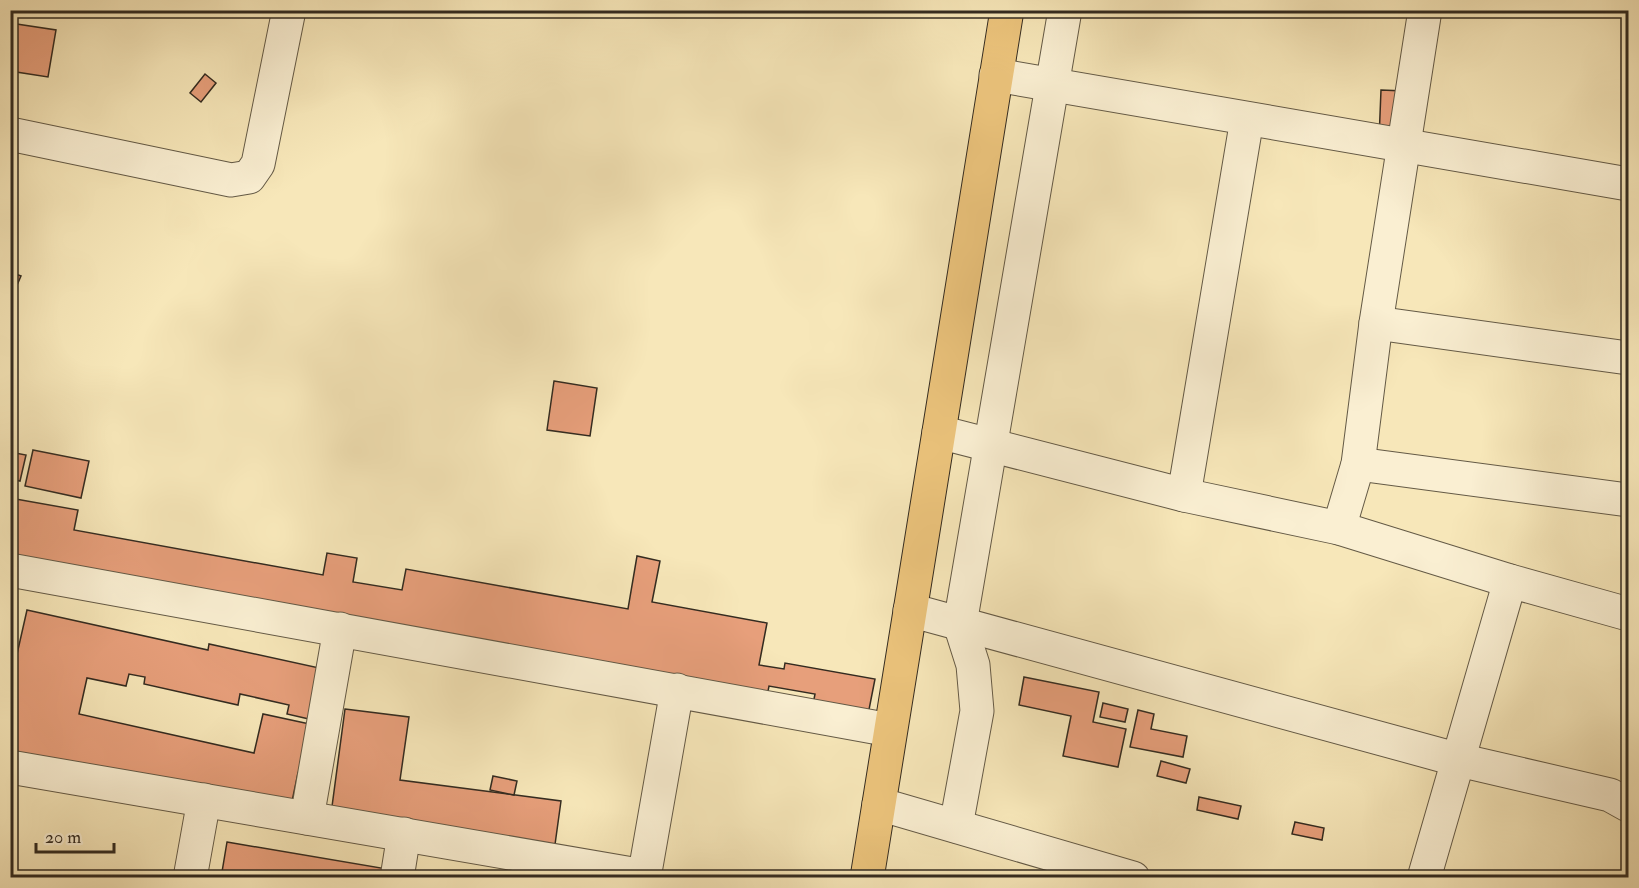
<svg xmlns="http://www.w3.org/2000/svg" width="1639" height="888" font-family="'IM FELL Double Pica',serif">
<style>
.building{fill:#e79f7b;stroke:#332b20;stroke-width:1.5}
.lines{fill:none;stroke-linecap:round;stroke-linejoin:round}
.minor-casing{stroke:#645a46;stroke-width:35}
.major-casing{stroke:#332b20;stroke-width:35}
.minor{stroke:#faefd2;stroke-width:33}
.major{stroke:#ecc47c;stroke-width:33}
</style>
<rect width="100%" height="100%" fill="#f7e7b9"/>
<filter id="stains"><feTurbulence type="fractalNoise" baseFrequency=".00333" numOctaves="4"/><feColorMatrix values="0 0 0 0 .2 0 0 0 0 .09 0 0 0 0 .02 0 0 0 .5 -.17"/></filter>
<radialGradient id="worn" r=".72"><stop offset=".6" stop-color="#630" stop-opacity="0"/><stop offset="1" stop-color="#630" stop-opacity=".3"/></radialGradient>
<g class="building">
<polygon points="10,23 56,30 48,77 10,71"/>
<polygon points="205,74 216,83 201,102 190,93"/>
<polygon points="1381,90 1404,91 1401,141 1379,140"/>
<polygon points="10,272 21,276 11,299 10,298"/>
<polygon points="554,381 597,388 590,436 547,430"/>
<polygon points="33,450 89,461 81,498 25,486"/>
<polygon points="10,452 26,455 20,481 10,479"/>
<polygon points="10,498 78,510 74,530 323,575 327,553 357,558 353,582 402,590 406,569 628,609 637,556 660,561 652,602 767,623 759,665 784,669 785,663 875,679 866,725 811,715 815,694 769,686 765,706 10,569"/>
<polygon points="27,610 208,650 209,644 333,671 322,722 287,714 289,705 240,694 238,705 144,684 145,677 129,674 126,686 87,678 79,714 254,753 263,714 319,726 298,773 287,825 10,764 10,685"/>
<polygon points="1024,677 1099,692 1093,722 1126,729 1118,767 1063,756 1071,716 1019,705"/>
<polygon points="1103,703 1128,709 1125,722 1100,717"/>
<polygon points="345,709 409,717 400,780 561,801 553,859 329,829"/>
<polygon points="1138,710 1154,714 1151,729 1187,736 1183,757 1130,747"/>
<polygon points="1161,761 1190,769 1186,783 1157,776"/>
<polygon points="493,776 517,781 514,795 490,790"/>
<polygon points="1199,797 1241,806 1238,819 1197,810"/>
<polygon points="1295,822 1324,828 1322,840 1292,834"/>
<polygon points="227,842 393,870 392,878 221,878"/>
</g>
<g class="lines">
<defs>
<g id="minor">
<polyline points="996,75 1628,184"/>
<polyline points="10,134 231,180 249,177 258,164 289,10"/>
<polyline points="1376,323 1628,358"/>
<polyline points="939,432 1184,495 1339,528 1510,581 1628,614"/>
<polyline points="1358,464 1628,500"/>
<polyline points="1184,495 1247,119"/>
<polyline points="1339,528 1358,464 1376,323 1425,10"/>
<polyline points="10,570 890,730"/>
<polyline points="910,610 1459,760 1610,795 1628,805"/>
<polyline points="10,767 644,876"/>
<polyline points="879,804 1133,878"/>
<polyline points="307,818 340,629"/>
<polyline points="956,826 977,711 973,665 960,624 1065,10"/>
<polyline points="190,878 204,800"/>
<polyline points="397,878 404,834"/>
<polyline points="644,878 677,690"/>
<polyline points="1424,878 1510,581"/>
</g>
<polyline id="major" points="867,878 1007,10"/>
</defs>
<use href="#minor" class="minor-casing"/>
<use href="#major" class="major-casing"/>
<use href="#minor" class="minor"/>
<use href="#major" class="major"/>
</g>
<rect width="1639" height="888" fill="none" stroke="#f7e7b9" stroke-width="36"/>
<rect x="12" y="12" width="1615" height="864" fill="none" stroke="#332b20" stroke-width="3"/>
<rect x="18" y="18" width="1603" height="852" fill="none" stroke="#332b20" stroke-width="1.5"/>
<path d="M36 843v9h78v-9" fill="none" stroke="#332b20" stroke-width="3"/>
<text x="45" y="843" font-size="18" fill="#332b20" stroke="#faefd2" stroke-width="4.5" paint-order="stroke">20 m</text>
<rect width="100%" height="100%" filter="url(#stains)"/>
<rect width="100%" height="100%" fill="url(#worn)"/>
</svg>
